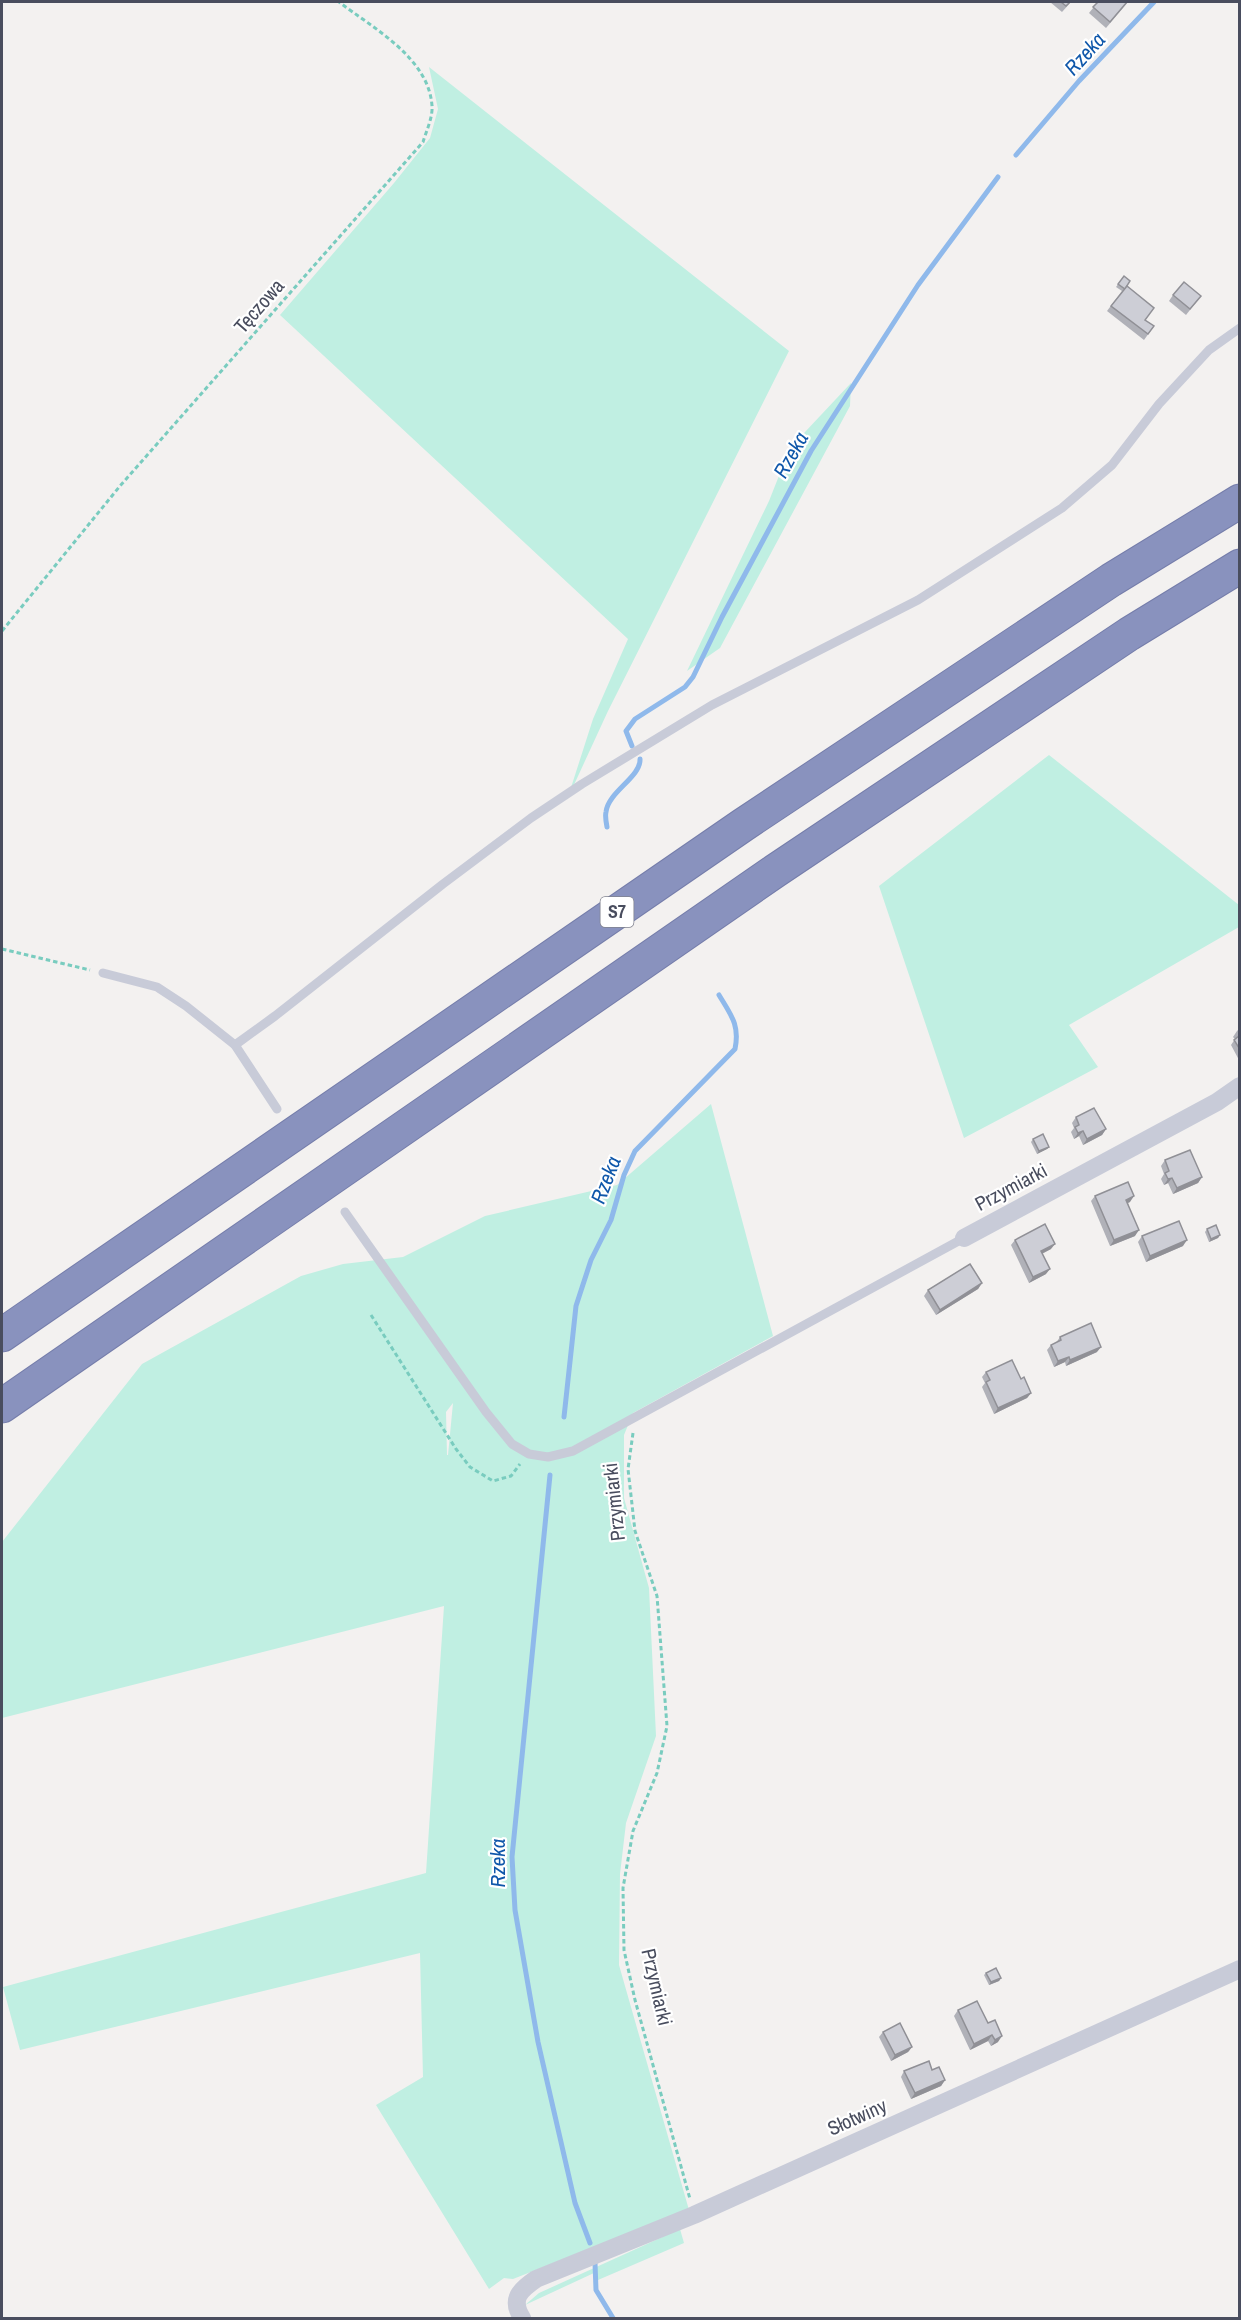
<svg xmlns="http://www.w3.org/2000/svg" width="1241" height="2320" font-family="'Archivo Narrow',sans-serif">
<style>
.green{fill:#c0efe2;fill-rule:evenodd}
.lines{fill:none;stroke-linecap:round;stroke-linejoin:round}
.stream{stroke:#8fb9eb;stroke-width:5}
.motorway-casing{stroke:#757daa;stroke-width:35}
.path{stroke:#79ccbf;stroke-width:3;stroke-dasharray:4.5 3;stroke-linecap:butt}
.service{stroke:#c8cbd8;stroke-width:9}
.minor{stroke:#c8cbd8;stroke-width:18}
.motorway{stroke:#8992be;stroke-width:33}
.wall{fill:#b0b1b8}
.shaded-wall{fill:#909096}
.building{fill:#cdced6;stroke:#909096;stroke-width:1.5}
.labels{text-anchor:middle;stroke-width:4.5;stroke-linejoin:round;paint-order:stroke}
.shield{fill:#fff;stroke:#80828e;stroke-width:1.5}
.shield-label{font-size:18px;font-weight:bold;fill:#494d5e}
.street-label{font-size:20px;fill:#494d5e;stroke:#fff}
.water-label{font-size:21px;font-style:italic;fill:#0f57aa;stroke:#fff}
</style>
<rect width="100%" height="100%" fill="#f3f1f0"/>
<g class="green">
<polygon points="429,67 789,351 608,711 567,800 593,719 628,639 280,315 394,183 430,138 438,109"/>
<polygon points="851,383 850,406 720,648 687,671 769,501 790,448"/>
<polygon points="1049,755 1239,905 1239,927 1069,1025 1098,1067 964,1138 879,886"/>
<path d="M711 1104 773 1336 633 1413 624 1435V1498L649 1588 656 1736 626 1823 620 1874 619 1965 689 2210 513 2279 504 2278 489 2289 376 2105 423 2077 420 1953 20 2050 3 1987 426 1873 444 1606 2 1718V1542L142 1364 301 1276 343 1264 403 1257 485 1216 617 1185ZM453 1403 448 1455H447L446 1412Z"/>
<polygon points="680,2229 684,2243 598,2280 594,2273 525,2305 539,2293"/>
</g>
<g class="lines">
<g class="stream">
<polyline points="1016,155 1079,81 1154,2"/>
<polyline points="632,746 626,731 635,719 685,687 693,677 722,617 811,451 918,285 998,177"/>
<path d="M607 827C606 822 605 816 606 812 608 792 641 777 640 759"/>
<path d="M564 1417 576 1306 591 1260 611 1220 624 1175 635 1151 735 1049C740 1025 731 1015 719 995"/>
<polyline points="550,1475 512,1857 515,1910 538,2042 575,2203 590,2243"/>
<polyline points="595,2263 596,2290 613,2318"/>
</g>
<defs>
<g id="motorway">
<polyline points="2,1335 743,825 1111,580 1240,501"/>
<polyline points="2,1406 775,871 1129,634 1240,566"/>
</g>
</defs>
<use href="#motorway" class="motorway-casing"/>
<g class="path">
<path d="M2 631 120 486 423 142C426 132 433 117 432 106 429 58 373 28 339 2"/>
<polyline points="2,949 90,970"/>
<polyline points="371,1315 456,1449 470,1467 493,1481 511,1476 520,1464"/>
<polyline points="633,1433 628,1469 635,1531 657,1596 667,1726 657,1773 633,1831 623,1888 624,1950 635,2000 690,2199"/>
</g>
<g class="service">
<polyline points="103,973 157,987 186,1006 235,1045 277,1109"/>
<polyline points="235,1045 275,1016 443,884 531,818 582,784 712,705 918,600 1062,508 1112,465 1159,404 1209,350 1240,328"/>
<polyline points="345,1212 486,1412 512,1444 529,1454 548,1457 573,1451 964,1238"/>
</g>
<g class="minor">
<polyline points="964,1238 1217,1102 1240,1086"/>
<path d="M522 2318C510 2299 520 2290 536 2279L694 2215 1240 1969"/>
</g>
<use href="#motorway" class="motorway"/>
</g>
<g class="wall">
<polygon points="1050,2 1071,2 1062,12"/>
<polygon points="1098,2 1128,2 1106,28 1089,13"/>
<polygon points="1124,276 1127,286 1145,320 1154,326 1144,340 1107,311 1122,291 1116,287"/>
<polygon points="1173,295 1201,296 1186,315 1169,301"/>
<polygon points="1239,1029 1239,1060 1231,1045 1235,1039 1233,1037 1237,1031"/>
<polygon points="1076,1117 1106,1129 1102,1135 1083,1145 1079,1136 1074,1139 1071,1132 1074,1128 1072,1123"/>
<polygon points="1033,1139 1049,1147 1047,1149 1037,1154 1031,1142"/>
<polygon points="1165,1160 1202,1177 1198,1183 1173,1194 1168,1183 1164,1185 1161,1179 1164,1174 1161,1166"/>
<polygon points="1095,1196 1130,1202 1128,1203 1135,1236 1110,1246 1091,1201"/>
<polygon points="1207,1229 1220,1235 1218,1238 1209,1242 1205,1232"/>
<polygon points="1142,1236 1183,1246 1146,1262 1138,1242"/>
<polygon points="1015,1240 1051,1249 1042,1254 1046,1274 1029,1283 1011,1245"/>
<polygon points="982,1283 978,1289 936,1315 924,1296 928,1290"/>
<polygon points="1060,1337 1097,1352 1066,1366 1065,1362 1054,1367 1047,1350 1051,1345 1056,1343"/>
<polygon points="986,1372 1021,1379 1031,1393 1027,1398 994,1414 982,1387 985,1383 982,1377"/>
<polygon points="986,1973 1001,1978 999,1981 989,1985 984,1975"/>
<polygon points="958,2010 988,2023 998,2042 991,2046 988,2041 970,2050 954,2016"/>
<polygon points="883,2032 912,2047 908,2052 891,2061 879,2037"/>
<polygon points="932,2070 945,2080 941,2086 911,2099 901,2077 904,2071"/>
</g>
<g class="shaded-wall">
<polygon points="1106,1129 1102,1135 1083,1145 1087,1139"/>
<polygon points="1083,1131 1079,1136 1074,1139 1078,1133"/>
<polygon points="1049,1147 1047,1149 1037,1154 1039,1151"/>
<polygon points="1202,1177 1198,1183 1173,1194 1177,1188"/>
<polygon points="1172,1178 1168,1183 1164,1185 1168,1179"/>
<polygon points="1134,1196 1130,1202 1122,1205 1126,1200"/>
<polygon points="1139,1230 1135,1236 1110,1246 1114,1240"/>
<polygon points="1220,1235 1218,1238 1209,1242 1211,1239"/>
<polygon points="1187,1240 1183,1246 1146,1262 1150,1256"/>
<polygon points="1055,1244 1051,1249 1037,1256 1041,1251"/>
<polygon points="1050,1269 1046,1274 1029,1283 1033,1277"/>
<polygon points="982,1283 978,1289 936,1315 940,1310"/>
<polygon points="1101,1347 1097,1352 1066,1366 1070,1360"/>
<polygon points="1069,1357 1065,1362 1054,1367 1058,1361"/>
<polygon points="1031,1393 1027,1398 994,1414 998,1408"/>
<polygon points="1001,1978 999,1981 989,1985 991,1982"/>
<polygon points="992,2035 988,2041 970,2050 974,2044"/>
<polygon points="1002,2036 998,2042 991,2046 995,2040"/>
<polygon points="912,2047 908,2052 891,2061 895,2055"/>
<polygon points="945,2080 941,2086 911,2099 915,2093"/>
</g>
<g class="building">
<polygon points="1061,2 1070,2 1066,6"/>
<polygon points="1098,2 1127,2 1110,22 1093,7"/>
<polygon points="1124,276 1130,281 1125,289 1118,284"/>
<polygon points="1184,282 1201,296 1190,309 1173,295"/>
<polygon points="1127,286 1154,308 1145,320 1154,326 1148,334 1111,306"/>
<polygon points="1239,1036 1239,1048 1234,1040"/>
<polygon points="1094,1108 1106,1129 1087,1139 1083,1131 1078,1133 1075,1127 1079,1125 1076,1117"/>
<polygon points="1043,1134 1049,1147 1039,1151 1033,1139"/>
<polygon points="1190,1150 1202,1177 1177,1188 1172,1178 1168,1179 1165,1173 1169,1171 1165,1160"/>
<polygon points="1128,1182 1134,1196 1126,1200 1139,1230 1114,1240 1095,1196"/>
<polygon points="1179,1221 1187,1240 1150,1256 1142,1236"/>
<polygon points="1045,1224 1055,1244 1041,1251 1050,1269 1033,1277 1015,1240"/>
<polygon points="1216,1225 1220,1235 1211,1239 1207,1229"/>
<polygon points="970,1264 982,1283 940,1310 928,1290"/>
<polygon points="1091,1323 1101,1347 1070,1360 1069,1357 1058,1361 1051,1345 1061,1340 1060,1337"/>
<polygon points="1012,1360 1021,1379 1024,1377 1031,1393 998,1408 986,1382 990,1380 986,1372"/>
<polygon points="996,1968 1001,1978 991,1982 986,1973"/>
<polygon points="977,2001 988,2023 995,2020 1002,2036 995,2040 992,2035 974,2044 958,2010"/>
<polygon points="900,2023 912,2047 895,2055 883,2032"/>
<polygon points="929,2061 932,2070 939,2067 945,2080 915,2093 904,2071"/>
</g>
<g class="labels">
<rect class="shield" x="600.5" y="897" width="33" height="30" rx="4.5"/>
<g class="shield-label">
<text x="617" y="918">S7</text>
</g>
<g class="street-label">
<text transform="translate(259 306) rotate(-49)" y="7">Tęczowa</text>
<text transform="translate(1011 1187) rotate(-28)" y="7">Przymiarki</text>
<text transform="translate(614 1502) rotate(-96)" y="7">Przymiarki</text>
<text transform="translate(657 1987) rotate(77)" y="7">Przymiarki</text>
<text transform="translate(857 2117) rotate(-24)" y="7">Słotwiny</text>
</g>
<g class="water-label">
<text transform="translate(1085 54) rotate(-48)" y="7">Rzeka</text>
<text transform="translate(791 455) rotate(-61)" y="7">Rzeka</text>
<text transform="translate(606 1180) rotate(-69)" y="7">Rzeka</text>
<text transform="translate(498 1863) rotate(-90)" y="7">Rzeka</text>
</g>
</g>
<rect width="1241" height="2320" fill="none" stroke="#494d5e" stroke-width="6"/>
</svg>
